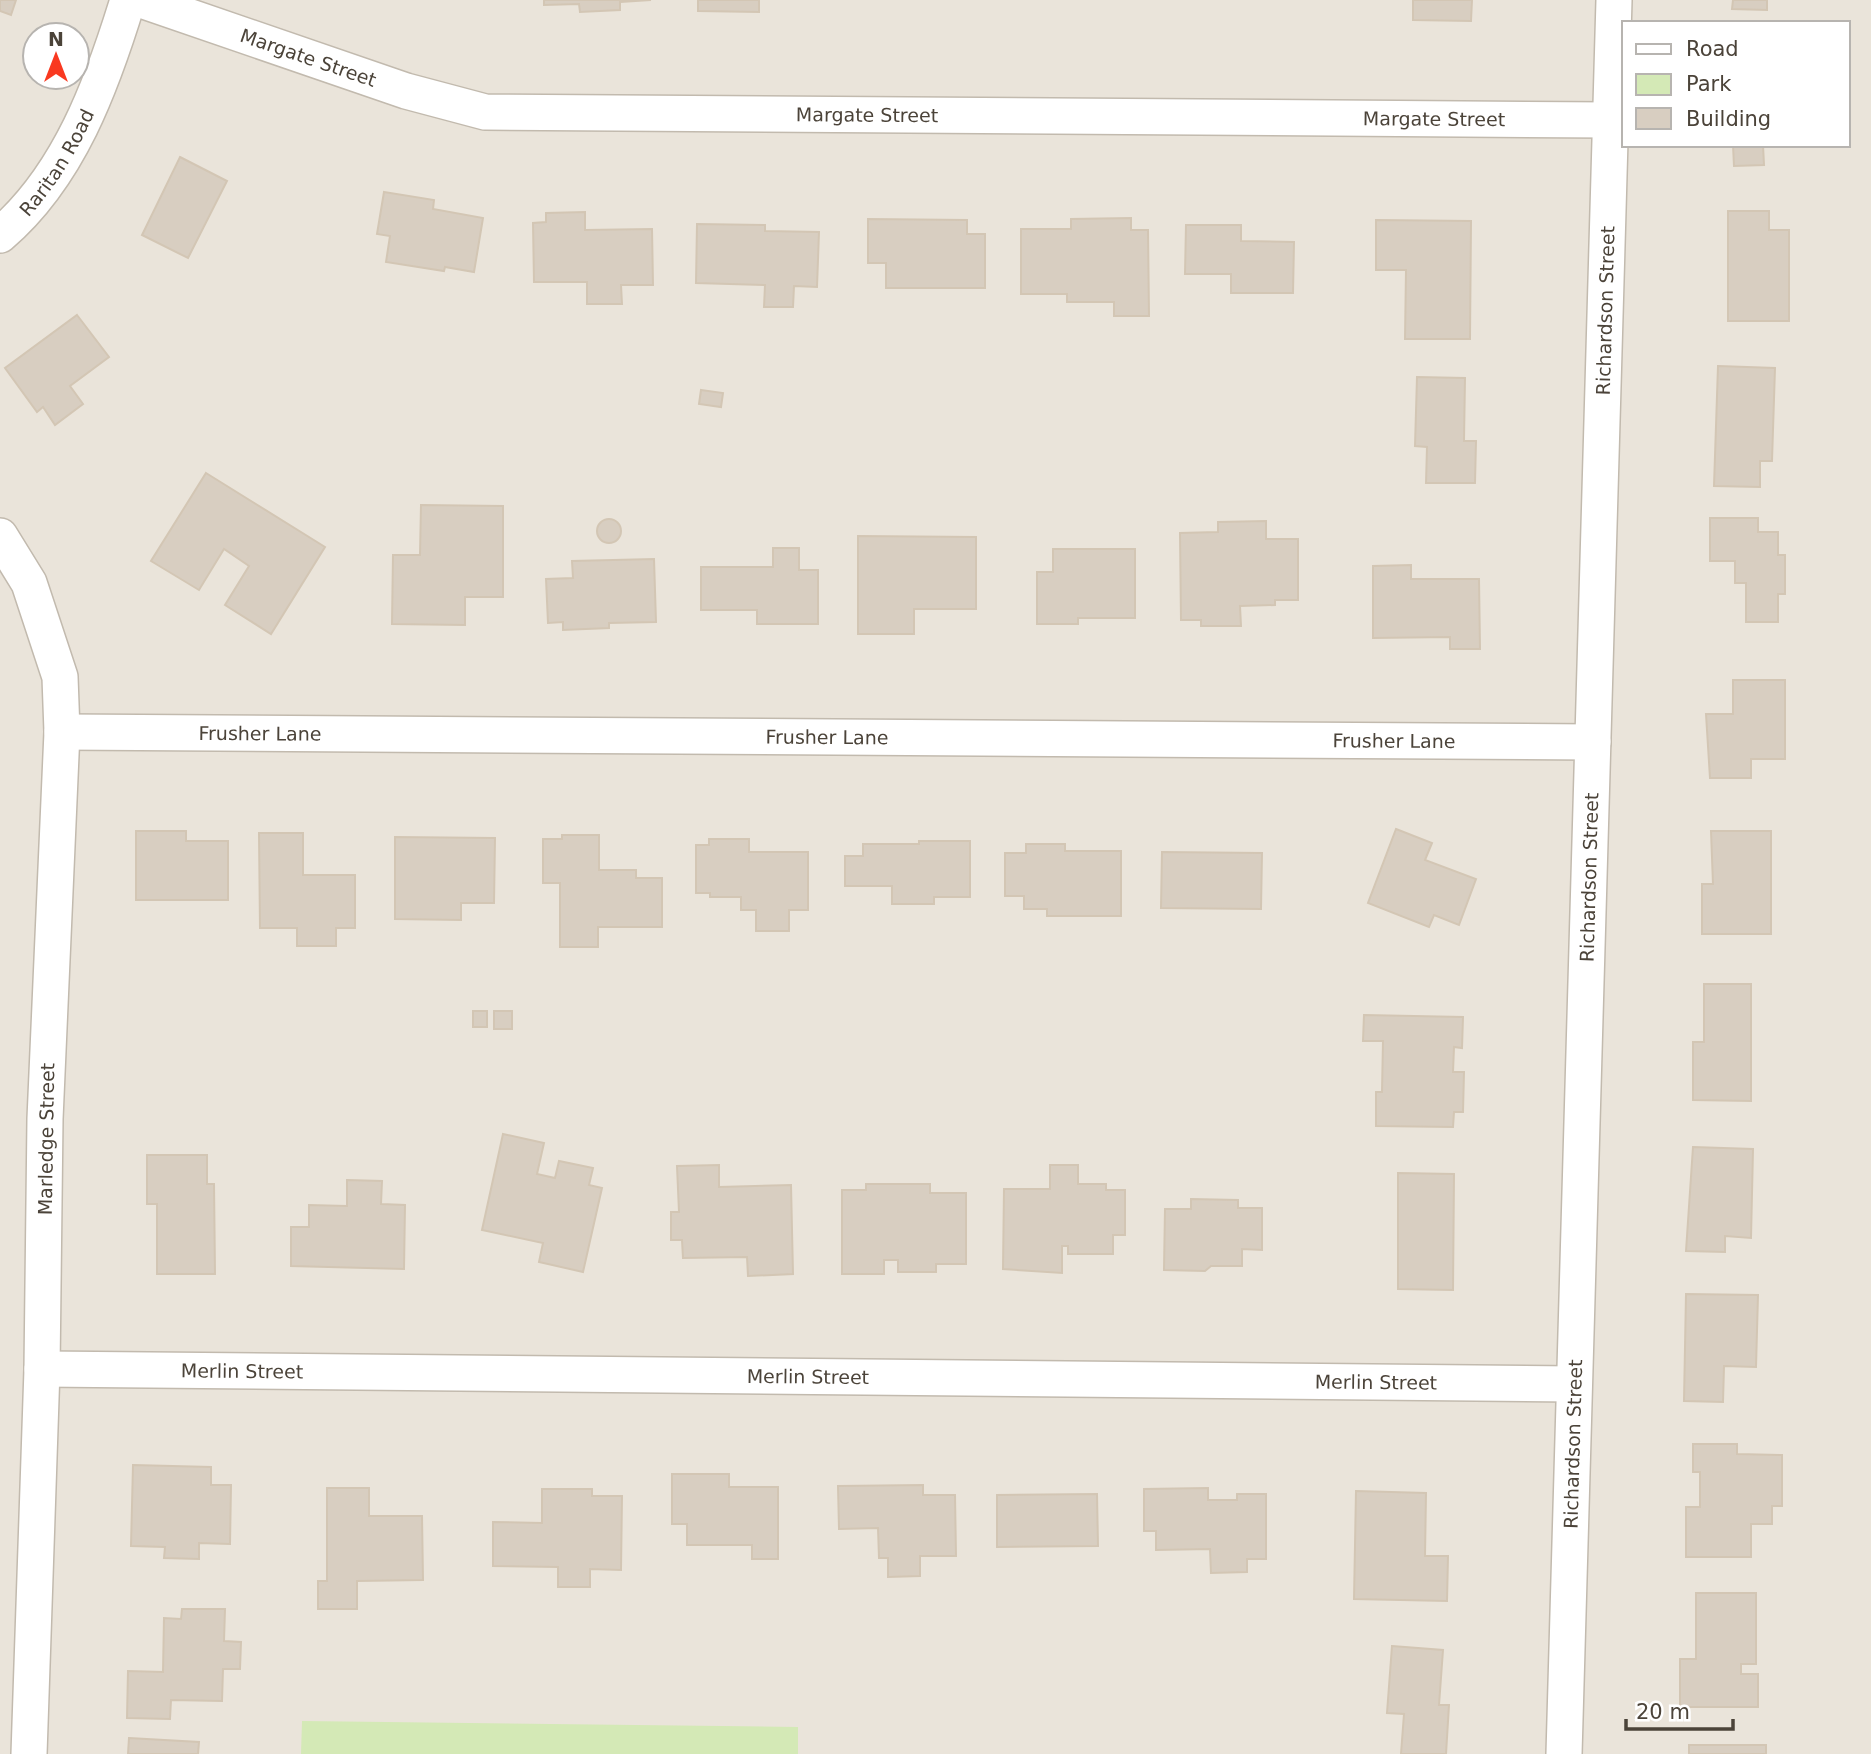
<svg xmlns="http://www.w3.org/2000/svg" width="1871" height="1754" font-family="'DejaVu Sans',sans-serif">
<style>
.residential{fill:#eae4da;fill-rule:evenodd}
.green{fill:#d4e9b6}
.building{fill:#d8cec1;stroke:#d3c6b4;stroke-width:2}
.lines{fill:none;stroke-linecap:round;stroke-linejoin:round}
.street-casing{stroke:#c2baae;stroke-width:38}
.street{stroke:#fff;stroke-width:35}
.labels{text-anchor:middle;stroke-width:5;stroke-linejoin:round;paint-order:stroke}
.street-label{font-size:19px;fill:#4b4339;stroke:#fff}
</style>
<rect width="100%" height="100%" fill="#f6f3ec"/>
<path class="residential" d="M0 0H1871V1754H0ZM1624 23H1848V145H1624ZM35 35H77V77H35Z"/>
<polygon class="green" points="302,1721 798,1727 798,1754 301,1754"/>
<g class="building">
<polygon points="0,0 16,0 11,15 0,11"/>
<polygon points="544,0 651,0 620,2 620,10 580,12 579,4 544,5"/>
<polygon points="698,0 759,0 759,12 698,11"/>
<polygon points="1413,0 1472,0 1471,21 1413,20"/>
<polygon points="1733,0 1767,0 1767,10 1732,9"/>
<polygon points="1733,145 1763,145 1764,165 1734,166"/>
<polygon points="180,157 227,181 188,258 142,235"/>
<polygon points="384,192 434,200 433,209 483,218 474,272 445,267 444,271 386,262 390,236 377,234"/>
<polygon points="1728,211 1769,211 1769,230 1789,230 1789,321 1728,321"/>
<polygon points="585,212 585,230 652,229 653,285 621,285 622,304 587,304 587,282 534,282 533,223 546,222 546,213"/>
<polygon points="1131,218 1131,230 1148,230 1149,316 1114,316 1114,302 1067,302 1067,294 1021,294 1021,229 1071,229 1071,219"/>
<polygon points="868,219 967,220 967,234 985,234 985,288 886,288 886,263 868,263"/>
<polygon points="1376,220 1471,221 1470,339 1405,339 1406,270 1376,270"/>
<polygon points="697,224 765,225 765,231 819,232 817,287 794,286 793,307 764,307 765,285 696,283"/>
<polygon points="1186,225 1241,225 1241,241 1294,242 1293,293 1231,293 1231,274 1185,274"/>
<polygon points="77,315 109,357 70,386 83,404 55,425 43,407 37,412 5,368"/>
<polygon points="1718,366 1775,368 1772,461 1760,461 1760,487 1714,486"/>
<polygon points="1417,377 1465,378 1464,441 1476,441 1475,483 1426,483 1427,447 1415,446"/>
<polygon points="701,390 723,393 721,407 699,404"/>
<polygon points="206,473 325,547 271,634 225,605 249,566 224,549 199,590 151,561"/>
<polygon points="421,505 503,506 503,597 465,597 465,625 392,624 393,555 420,555"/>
<polygon points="1710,518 1758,518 1758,532 1778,532 1778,555 1785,555 1785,594 1778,594 1778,622 1746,622 1746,583 1735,583 1735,561 1710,561"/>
<circle cx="609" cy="531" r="12"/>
<polygon points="1266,521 1266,539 1298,539 1298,600 1275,600 1275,605 1240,606 1241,626 1201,626 1201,620 1181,620 1180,533 1218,532 1218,522"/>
<polygon points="858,536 976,537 976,609 914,609 914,634 858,634"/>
<polygon points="773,548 799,548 799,570 818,570 818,624 757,624 757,610 701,610 701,567 773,567"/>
<polygon points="1053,549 1135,549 1135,618 1078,618 1078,624 1037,624 1037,572 1053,572"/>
<polygon points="654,559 656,622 609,623 609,628 563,630 563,622 548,623 546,579 573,578 572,561"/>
<polygon points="1411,565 1411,579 1479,579 1480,649 1450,649 1450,637 1373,638 1373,566"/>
<polygon points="1733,680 1785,680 1785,759 1751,759 1751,778 1710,778 1706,714 1733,714"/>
<polygon points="1396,829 1432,843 1425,860 1476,879 1459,925 1434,915 1429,927 1368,903"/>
<polygon points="136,831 186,831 186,841 228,841 228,900 136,900"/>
<polygon points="1711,831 1771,831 1771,934 1702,934 1702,884 1713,884"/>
<polygon points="259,833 303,833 303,875 355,875 355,928 336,928 336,946 297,946 297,928 260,928"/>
<polygon points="562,835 599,835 599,870 636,870 636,878 662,878 662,927 598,927 598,947 560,947 560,883 543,883 543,839 562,839"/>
<polygon points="395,837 495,838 494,903 461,903 461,920 395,919"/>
<polygon points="709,839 749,839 749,852 808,852 808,910 789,910 789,931 756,931 756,910 741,910 741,897 710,897 710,893 696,893 696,845 709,845"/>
<polygon points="919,841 970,841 970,897 934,897 934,904 892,904 892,886 845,886 845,856 863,856 863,844 919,844"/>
<polygon points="1026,844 1065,844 1065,851 1121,851 1121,916 1047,916 1047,909 1024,909 1024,896 1005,896 1005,853 1026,853"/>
<polygon points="1162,852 1262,853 1261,909 1161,908"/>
<polygon points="1704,984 1751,984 1751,1101 1693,1100 1693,1042 1704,1042"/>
<rect x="473" y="1011" width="14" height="16"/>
<rect x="494" y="1011" width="18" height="18"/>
<polygon points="1364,1015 1463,1017 1462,1048 1454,1047 1453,1072 1464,1072 1463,1112 1454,1112 1453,1127 1376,1126 1376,1092 1382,1092 1383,1041 1363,1041"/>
<polygon points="503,1134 544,1143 537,1174 555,1178 559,1161 593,1168 589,1185 602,1188 583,1272 539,1262 543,1243 482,1230"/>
<polygon points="1693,1147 1753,1149 1751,1238 1725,1236 1725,1252 1686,1251"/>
<polygon points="147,1155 207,1155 207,1184 214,1184 215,1274 157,1274 157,1204 147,1204"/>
<polygon points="719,1165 719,1187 791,1185 793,1274 748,1276 747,1257 683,1258 682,1240 671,1240 671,1212 679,1212 677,1166"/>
<polygon points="1050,1165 1078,1165 1078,1184 1106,1184 1106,1190 1125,1190 1125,1235 1113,1235 1113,1254 1068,1254 1068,1246 1062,1246 1062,1273 1003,1269 1004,1189 1050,1189"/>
<polygon points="1398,1173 1454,1174 1453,1290 1398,1289"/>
<polygon points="347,1180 382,1181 381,1204 405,1205 404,1269 291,1266 291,1227 309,1227 309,1205 347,1206"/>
<polygon points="866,1184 930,1184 930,1193 966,1193 966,1264 936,1264 936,1272 898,1272 898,1260 884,1260 884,1274 842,1274 842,1190 866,1190"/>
<polygon points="1191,1199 1238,1200 1238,1208 1262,1208 1262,1250 1242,1249 1242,1266 1211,1266 1205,1271 1164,1270 1165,1209 1191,1209"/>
<polygon points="1686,1294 1758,1295 1756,1367 1724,1366 1723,1402 1684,1401"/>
<polygon points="1693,1444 1737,1444 1737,1454 1782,1455 1782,1506 1772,1506 1772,1524 1751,1524 1751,1557 1686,1557 1686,1507 1700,1507 1700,1472 1693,1472"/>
<polygon points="133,1465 211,1467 211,1485 231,1485 230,1544 199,1543 199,1559 164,1558 165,1547 131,1546"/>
<polygon points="672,1474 729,1474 729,1487 778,1487 778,1559 752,1559 752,1545 687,1545 687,1524 672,1524"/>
<polygon points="923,1485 923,1495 955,1495 956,1556 920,1556 920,1576 888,1577 888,1558 879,1558 878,1528 839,1529 838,1486"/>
<polygon points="327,1488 369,1488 369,1516 422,1516 423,1580 357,1581 357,1609 318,1609 318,1581 327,1581"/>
<polygon points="1208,1488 1208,1500 1237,1500 1237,1494 1266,1494 1266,1559 1247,1559 1247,1572 1211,1573 1210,1549 1156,1550 1156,1531 1144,1531 1144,1489"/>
<polygon points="542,1489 592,1489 592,1496 622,1496 621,1570 590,1569 590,1587 558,1587 558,1567 493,1566 493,1522 542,1523"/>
<polygon points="1356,1491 1426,1493 1425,1556 1448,1556 1447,1601 1354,1599"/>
<polygon points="1097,1494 1098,1546 997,1547 997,1495"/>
<polygon points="1696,1593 1756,1593 1756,1664 1741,1664 1741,1674 1758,1674 1758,1707 1680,1707 1680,1659 1696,1659"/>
<polygon points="182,1609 225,1609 224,1641 241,1642 240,1669 223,1669 222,1701 171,1700 170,1719 127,1718 128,1671 163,1672 164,1618 181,1619"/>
<polygon points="1392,1646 1443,1650 1439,1705 1449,1705 1446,1754 1401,1754 1404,1714 1387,1713"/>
<polygon points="129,1738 199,1742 198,1754 128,1754"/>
<rect x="1689" y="1745" width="77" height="9"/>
</g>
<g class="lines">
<defs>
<g id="street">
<path id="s1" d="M141 0 406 91 485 112 1611 120"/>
<path id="s2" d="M0 235C69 176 102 85 128 0"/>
<polyline points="0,536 29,583 60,677 62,732 45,1119 42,1369 29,1754"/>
<path id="s3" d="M62 732 1593 742"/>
<path id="s4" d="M42 1369 1574 1384"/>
<path id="s5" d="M1564 1754 1614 0"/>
</g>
</defs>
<use href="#street" class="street-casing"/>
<use href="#street" class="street"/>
</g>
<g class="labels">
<g class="street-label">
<text dy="7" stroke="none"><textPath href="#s1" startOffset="177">Margate Street</textPath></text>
<text dy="7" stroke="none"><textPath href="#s1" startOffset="744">Margate Street</textPath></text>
<text dy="7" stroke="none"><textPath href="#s1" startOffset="1311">Margate Street</textPath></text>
<text dy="7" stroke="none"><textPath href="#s2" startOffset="93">Raritan Road</textPath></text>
<text dy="7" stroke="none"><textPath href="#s5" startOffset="1444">Richardson Street</textPath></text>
<text dy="7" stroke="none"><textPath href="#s3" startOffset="198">Frusher Lane</textPath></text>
<text dy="7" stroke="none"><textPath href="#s3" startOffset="765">Frusher Lane</textPath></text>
<text dy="7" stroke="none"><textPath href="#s3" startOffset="1332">Frusher Lane</textPath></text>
<text dy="7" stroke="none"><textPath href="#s5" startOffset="877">Richardson Street</textPath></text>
<text transform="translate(46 1139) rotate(-89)" y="7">Marledge Street</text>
<text dy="7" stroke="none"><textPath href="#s4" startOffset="200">Merlin Street</textPath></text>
<text dy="7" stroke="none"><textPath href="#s4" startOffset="766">Merlin Street</textPath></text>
<text dy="7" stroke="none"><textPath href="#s4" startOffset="1334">Merlin Street</textPath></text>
<text dy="7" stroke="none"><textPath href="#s5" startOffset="310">Richardson Street</textPath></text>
</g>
</g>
<rect x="1622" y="21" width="228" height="126" fill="#ffffff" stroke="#b7b4b0" stroke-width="2"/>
<rect x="1636" y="44" width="35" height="10" fill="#ffffff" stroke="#b7b4b0" stroke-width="2"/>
<text x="1686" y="56" font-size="21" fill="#4b4339">Road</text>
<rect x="1636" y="74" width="35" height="21" fill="#d4e9b6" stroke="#b7b4b0" stroke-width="2"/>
<text x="1686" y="91" font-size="21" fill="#4b4339">Park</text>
<rect x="1636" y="108" width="35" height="21" fill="#d8cec1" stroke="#b7b4b0" stroke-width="2"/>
<text x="1686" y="126" font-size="21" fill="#4b4339">Building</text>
<g transform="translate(56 56)"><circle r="33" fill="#ffffff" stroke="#b7b4b0" stroke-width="2"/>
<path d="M0-5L12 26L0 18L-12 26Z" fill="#f93920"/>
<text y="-10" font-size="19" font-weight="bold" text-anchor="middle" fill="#4b4339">N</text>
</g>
<path d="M1626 1719v10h107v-10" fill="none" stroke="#4b4339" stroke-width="3.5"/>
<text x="1636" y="1719" font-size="21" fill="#4b4339" stroke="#ffffff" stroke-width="5" paint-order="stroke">20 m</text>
</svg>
